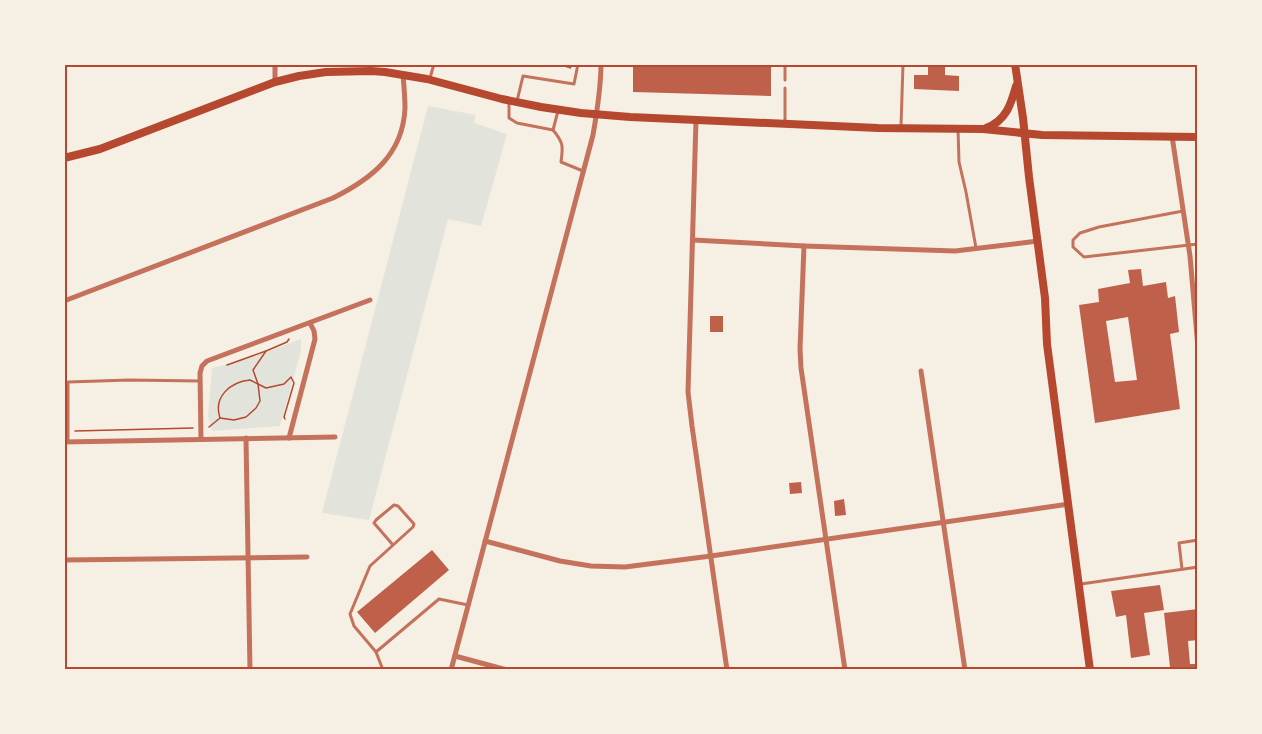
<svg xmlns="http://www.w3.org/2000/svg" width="1262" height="734" font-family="Poppins,sans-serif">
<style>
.green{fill:#e2e4dc}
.building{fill:#bf614a;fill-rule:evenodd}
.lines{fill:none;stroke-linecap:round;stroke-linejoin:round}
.path{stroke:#b5482f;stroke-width:1.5}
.service{stroke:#c5725c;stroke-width:3}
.minor{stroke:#c5725c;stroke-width:5}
.secondary{stroke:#b5482f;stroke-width:8}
.neatline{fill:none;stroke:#b5482f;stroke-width:2}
</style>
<rect width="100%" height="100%" fill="#f6efe4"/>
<g class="green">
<polygon points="428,106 476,115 474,123 507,134 481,226 448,219 369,520 322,513"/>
<polygon points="301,339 301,351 280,426 212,431 208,416 212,368 250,358"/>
</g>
<g class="building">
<polygon points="556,64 572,64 571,69"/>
<polygon points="633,64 771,66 771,96 633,92"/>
<polygon points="928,64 945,64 945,75 959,76 959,91 914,89 914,75 928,75"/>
<path d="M1141 269 1143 286 1166 282 1168 298 1175 296 1179 332 1170 334 1180 409 1095 423 1079 305 1099 302 1098 289 1130 283 1128 270ZM1128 317 1137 380 1115 382 1106 321Z"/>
<rect x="710" y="316" width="13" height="16"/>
<polygon points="801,482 802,493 790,494 789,483"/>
<polygon points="844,499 846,515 835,516 834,501"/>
<polygon points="432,550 449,570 375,633 357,612"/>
<polygon points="1160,585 1164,610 1144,613 1150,655 1131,658 1126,615 1116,617 1111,591"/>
<polygon points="1198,609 1198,640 1188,641 1190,664 1198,664 1198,670 1161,670 1161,668 1170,667 1164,613"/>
</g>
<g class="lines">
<g class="path">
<polyline points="227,365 266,351"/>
<path d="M250 380 258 384 260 401 256 408 246 417 234 420 220 418C213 397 230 382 250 380Z"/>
<polyline points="285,419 284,417 294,383 291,377 284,384 266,388 258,384 253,370 266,351 287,342 289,339"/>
<polyline points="209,427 220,418"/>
<polyline points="75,431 193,428"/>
</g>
<g class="service">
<polyline points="64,65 66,64"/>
<polyline points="430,78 434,64"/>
<polyline points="785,80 785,64"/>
<polyline points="785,88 785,122"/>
<polyline points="517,101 523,76 574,84 578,64"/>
<polyline points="509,102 509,118 517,123 553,130"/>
<path d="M558 111 553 130C564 143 563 147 561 162L583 171"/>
<polyline points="901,126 903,64"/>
<polyline points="958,129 959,162 966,192 976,248"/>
<polyline points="1183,211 1099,227 1080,233 1073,240 1073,247 1084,257 1198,244"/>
<polyline points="68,442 68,382 129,380 200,381"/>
<polyline points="1182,569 1179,543 1198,540"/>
<polyline points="1081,584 1198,567"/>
<polyline points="376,652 439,599 468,605"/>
<polyline points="383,670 376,652 354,626 350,614 370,566 413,527 414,524 398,506 394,505 376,520 374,523 393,545"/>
</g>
<g class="minor">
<polyline points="275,64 275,82"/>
<polyline points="696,120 688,392 692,426 727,670"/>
<polyline points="1172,136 1190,256 1198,348"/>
<polyline points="693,240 804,246 955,251 1038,241"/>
<polyline points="804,246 800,349 801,368 845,670"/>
<path d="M64 301 333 198C371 179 403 155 405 108 405 97 404 86 403 75"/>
<polyline points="921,371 965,670"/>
<polyline points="246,438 250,670"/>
<polyline points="289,438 315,339 314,331 310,323"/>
<polyline points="201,439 200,373 202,366 207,361 370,300"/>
<polyline points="64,442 335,437"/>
<polyline points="485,541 560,561 591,566 625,567 711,556 1069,504"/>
<polyline points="64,560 307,557"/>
<polyline points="455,656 507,670"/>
<path d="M451 670 593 135C597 112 601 88 601 64"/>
</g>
<g class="secondary">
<polyline points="1015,64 1023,118 1029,177 1045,298 1047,344 1090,670"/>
<path d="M986 128C1006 121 1011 104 1016 86"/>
<polyline points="64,158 100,149 275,82 299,76 326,72 371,71 385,72 427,79 502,99 541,107 581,113 630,117 878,128 983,129 1042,135 1198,137"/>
</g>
</g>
<rect width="1262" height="734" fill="none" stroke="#f6efe4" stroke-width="132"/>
<rect x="66" y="66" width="1130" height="602" class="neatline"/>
</svg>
